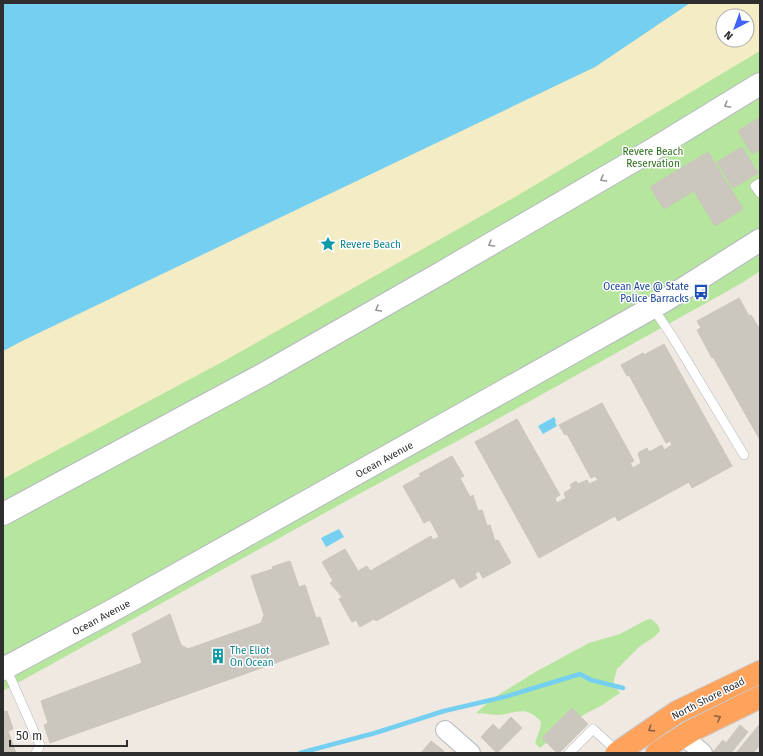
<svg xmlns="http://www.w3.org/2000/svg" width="763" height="756" font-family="'Fira Sans',sans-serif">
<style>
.green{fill:#b6e59e;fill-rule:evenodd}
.sand{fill:#f3ecc5;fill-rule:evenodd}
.water{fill:#75cff0}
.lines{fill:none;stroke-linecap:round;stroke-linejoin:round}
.stream{stroke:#75cff0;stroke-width:4.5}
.building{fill:#cbc7bf;stroke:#cbc5ba}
.lane-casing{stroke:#b4b7c1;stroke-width:10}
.street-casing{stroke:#b4b7c1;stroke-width:20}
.secondary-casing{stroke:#b4b7c1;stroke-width:24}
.highway-casing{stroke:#c9c9c9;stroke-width:24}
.lane{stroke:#fff;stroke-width:9}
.street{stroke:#fff;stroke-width:18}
.secondary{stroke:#fff;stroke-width:22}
.highway{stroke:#ffa35c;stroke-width:22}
.oneway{stroke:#969696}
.oneway2{stroke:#8c6343}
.labels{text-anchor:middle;stroke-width:3;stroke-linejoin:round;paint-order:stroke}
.park-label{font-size:10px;fill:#2c6e1b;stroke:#fff}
.culture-label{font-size:10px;fill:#0d838f;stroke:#fff;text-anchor:start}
.transit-label{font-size:10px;fill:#164399;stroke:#fff;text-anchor:end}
.street-label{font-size:10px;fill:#2e2e2e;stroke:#fff}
</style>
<rect width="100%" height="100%" fill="#efe9e1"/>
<g class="green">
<path d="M690 3H760V271L742 283 485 426 359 494 3 691V351L595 67ZM723 16H747V40H723Z"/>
<path d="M651 619 658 625 660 631 654 637 639 647 617 669 613 684 620 693 602 705 576 719 540 748 535 743 540 729 541 722C527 705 516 713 498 715 491 715 484 713 476 713L492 699 537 671 589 643 620 634 646 620Z"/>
</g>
<path class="sand" d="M690 3H760V51L515 197 224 361 3 479V351L24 340 595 67ZM723 16H747V40H723Z"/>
<g class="water">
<polygon points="3,3 690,3 595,67 24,340 3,351"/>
<polygon points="554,417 556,421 555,422 557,426 543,434 538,426"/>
<polygon points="339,529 344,537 326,547 321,538"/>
</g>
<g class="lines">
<polyline class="stream" points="300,753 375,733 444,711 504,697 580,674 591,680 623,688"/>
</g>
<g class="building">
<polygon points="760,117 760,149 752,154 738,131"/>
<polygon points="742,147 758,173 733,188 717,162"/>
<polygon points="708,152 743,209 715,226 694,191 664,209 650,187"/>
<polygon points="739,298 749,316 751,315 760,330 760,440 713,357 712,358 697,330 701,328 697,321"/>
<polygon points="664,344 732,466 692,488 689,482 618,521 615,516 539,558 475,442 517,419 560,495 555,498 557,503 566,498 564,493 572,488 570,485 576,481 578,484 587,480 589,484 598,480 595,476 591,478 567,434 565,435 559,425 602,403 634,461 630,463 633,468 641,463 638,453 647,448 649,452 662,445 664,450 672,445 670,441 666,443 629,375 627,376 621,365 643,353 644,355"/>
<polygon points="452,456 464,476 460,478 470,497 473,495 478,511 482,510 487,526 490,525 495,541 498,540 511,563 483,578 479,571 475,574 477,578 460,588 454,578 376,621 374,619 360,627 356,620 352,622 339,599 342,597 330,583 333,581 322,562 345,549 358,571 367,566 370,571 431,536 433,540 439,537 430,520 424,523 403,486 421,476 419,474"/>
<polygon points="290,561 299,587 305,585 316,618 320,617 329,644 50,743 44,725 48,723 41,701 142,663 132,634 170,614 181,645 188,649 261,623 264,615 251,576 273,569 272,567"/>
<polygon points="572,708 588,724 559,753 557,753 542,738"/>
<polygon points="7,711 13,729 8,731 16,753 3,753 3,712"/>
<polygon points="511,717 522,728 497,753 481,737 493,724 499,730"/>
<polygon points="740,725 748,732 731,753 713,752 723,740 726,743"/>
<polygon points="759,725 760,745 753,753 736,753"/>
<polygon points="431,741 444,751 442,753 421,753"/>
</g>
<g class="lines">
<defs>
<g id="lane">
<polyline points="760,183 755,186 760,193"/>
<polyline points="653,308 672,336 744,455"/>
<polyline points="6,668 40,745 36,753"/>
<polyline points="569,753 593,729 618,752"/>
</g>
<g id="street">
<polyline points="445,730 471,753"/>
<polyline points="683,736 703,753"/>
</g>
<g id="secondary">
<polyline points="3,514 262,375 441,273 652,150 760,84"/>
<polyline points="3,669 117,608 664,301 760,240"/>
</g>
<g id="highway">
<polyline points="617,753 677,712 760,672"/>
<polyline points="657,753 691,731 760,697"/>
</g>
</defs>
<use href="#lane" class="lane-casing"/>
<use href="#street" class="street-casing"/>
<use href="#secondary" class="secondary-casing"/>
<use href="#highway" class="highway-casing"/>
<use href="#lane" class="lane"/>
<use href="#street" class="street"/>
<use href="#secondary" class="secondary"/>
<use href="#highway" class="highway"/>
</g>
<defs><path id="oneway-chevron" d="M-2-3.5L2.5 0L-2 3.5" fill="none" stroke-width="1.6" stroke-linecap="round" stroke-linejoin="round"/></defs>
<g class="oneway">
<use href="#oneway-chevron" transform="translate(727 105) rotate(149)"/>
<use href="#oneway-chevron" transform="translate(603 179) rotate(150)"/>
<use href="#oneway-chevron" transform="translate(491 244) rotate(150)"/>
<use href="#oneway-chevron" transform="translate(378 309) rotate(150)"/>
</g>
<g class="oneway2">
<use href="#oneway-chevron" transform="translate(718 718) rotate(-26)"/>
<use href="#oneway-chevron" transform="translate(651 729) rotate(147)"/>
</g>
<defs>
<symbol id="sight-bare" viewBox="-9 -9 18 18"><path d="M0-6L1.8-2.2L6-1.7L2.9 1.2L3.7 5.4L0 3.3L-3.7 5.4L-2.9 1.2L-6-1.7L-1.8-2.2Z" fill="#0f9aa8" stroke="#fff" stroke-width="2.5" paint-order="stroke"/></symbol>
<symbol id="bus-bare" viewBox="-9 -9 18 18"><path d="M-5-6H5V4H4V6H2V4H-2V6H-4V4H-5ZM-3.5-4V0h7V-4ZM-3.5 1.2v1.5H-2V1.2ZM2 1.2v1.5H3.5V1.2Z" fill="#1a4fb4" stroke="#fff" stroke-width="2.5" paint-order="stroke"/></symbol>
<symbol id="building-bare" viewBox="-9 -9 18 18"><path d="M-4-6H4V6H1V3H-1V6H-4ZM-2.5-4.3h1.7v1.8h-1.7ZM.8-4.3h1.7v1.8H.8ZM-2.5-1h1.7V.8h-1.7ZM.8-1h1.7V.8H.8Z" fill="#0f9aa8" stroke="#fff" stroke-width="2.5" paint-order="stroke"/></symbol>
</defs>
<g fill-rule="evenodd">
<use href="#sight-bare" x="317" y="233" width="22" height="22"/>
<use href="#bus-bare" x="690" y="281" width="22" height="22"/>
<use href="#building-bare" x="207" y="645" width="22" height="22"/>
</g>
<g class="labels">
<g class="park-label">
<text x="653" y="155">Revere Beach<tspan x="653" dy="12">Reservation</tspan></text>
</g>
<g class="culture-label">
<text x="340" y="248">Revere Beach</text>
<text x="230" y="654">The Eliot<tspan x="230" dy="12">On Ocean</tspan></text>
</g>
<g class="transit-label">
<text x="689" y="290">Ocean Ave @ State<tspan x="689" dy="12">Police Barracks</tspan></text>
</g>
<g class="street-label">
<text transform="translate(384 459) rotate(-29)" y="4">Ocean Avenue</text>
<text transform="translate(101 617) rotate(-28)" y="4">Ocean Avenue</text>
<text transform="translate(708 698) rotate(-27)" y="4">North Shore Road</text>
</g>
</g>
<rect width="763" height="756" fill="none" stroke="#2e2e2e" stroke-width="8"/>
<g transform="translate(735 28) rotate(221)"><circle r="19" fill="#ffffff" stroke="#ababab"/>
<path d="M0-3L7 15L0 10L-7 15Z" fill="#4264fb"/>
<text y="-6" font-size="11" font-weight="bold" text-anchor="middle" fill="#2e2e2e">N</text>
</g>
<path d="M10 740v6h117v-6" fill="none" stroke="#2e2e2e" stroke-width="2"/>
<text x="16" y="740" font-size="12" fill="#2e2e2e" stroke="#ffffff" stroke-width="3" paint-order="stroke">50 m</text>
</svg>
